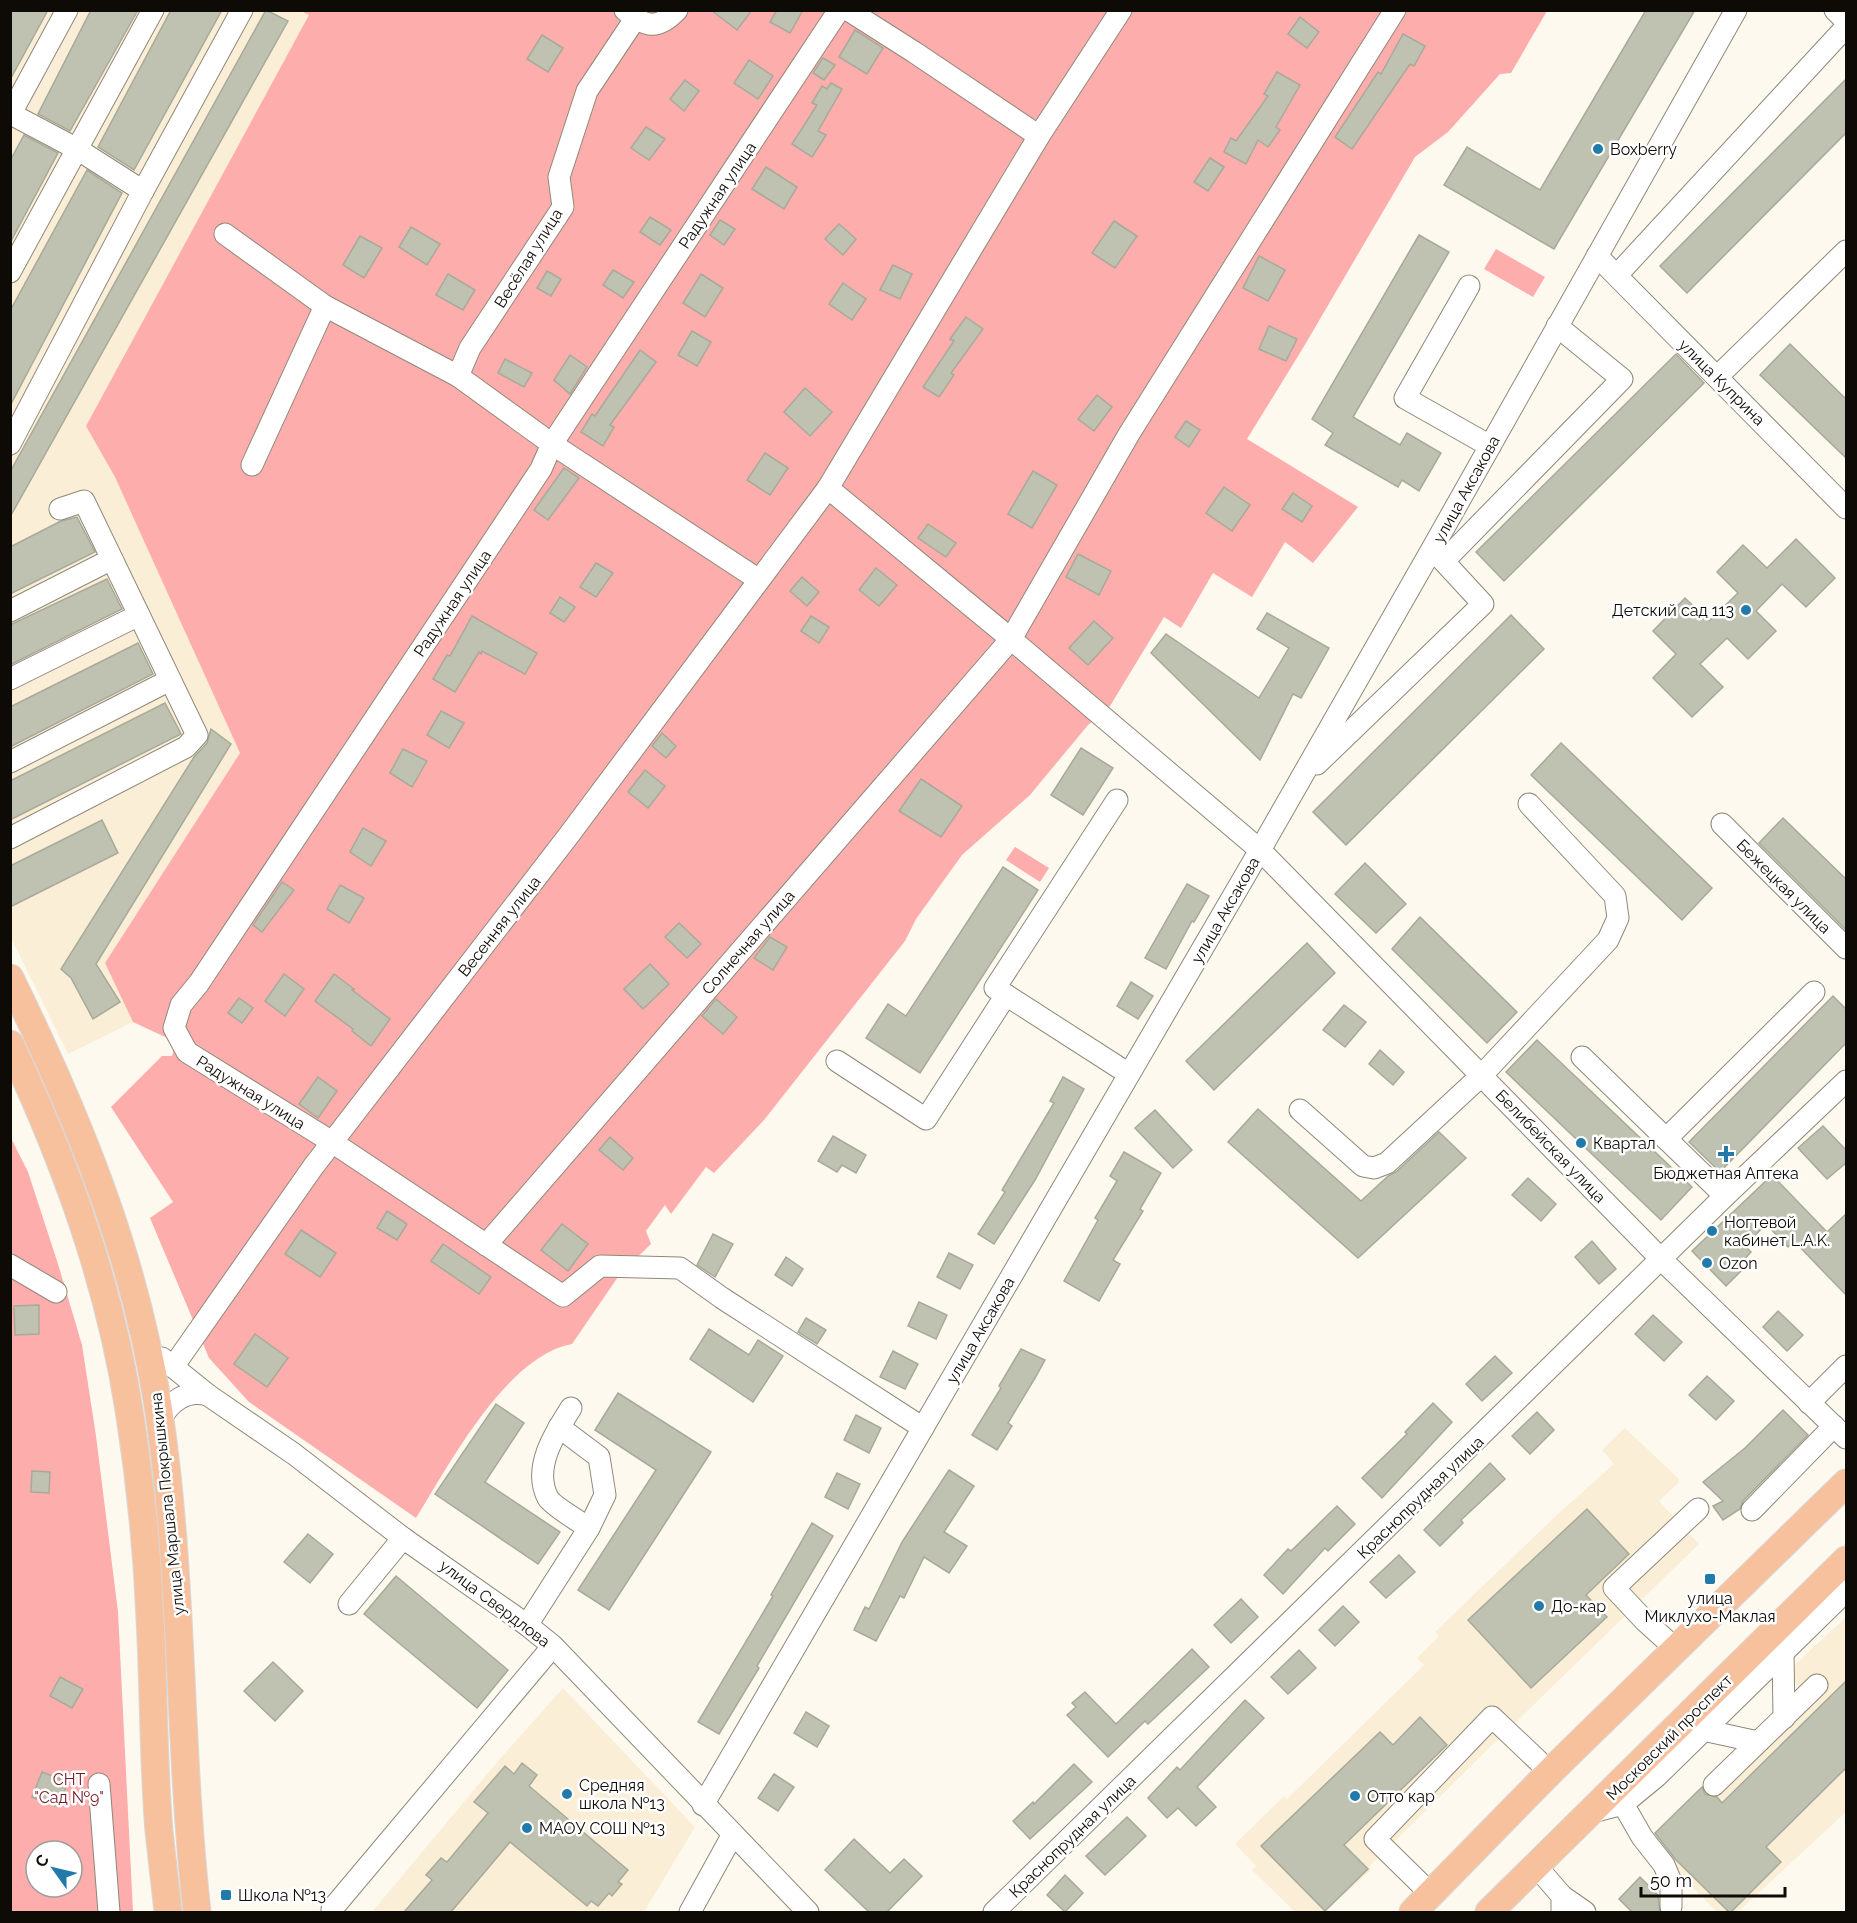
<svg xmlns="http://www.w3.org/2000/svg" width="1857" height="1923" font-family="Raleway,sans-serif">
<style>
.built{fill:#fbeed7}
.green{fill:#fdadac;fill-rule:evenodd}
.building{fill:#bfc2b0;stroke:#a8aa99;stroke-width:1.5}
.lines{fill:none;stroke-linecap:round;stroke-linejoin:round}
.minor-casing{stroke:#908879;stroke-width:23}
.major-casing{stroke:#d8d8d7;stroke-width:29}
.minor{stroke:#fff;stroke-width:21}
.major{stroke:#f8c19e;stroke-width:27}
.poi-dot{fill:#217aa9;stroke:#fff;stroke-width:2}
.labels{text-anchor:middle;stroke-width:5;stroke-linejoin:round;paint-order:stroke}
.poi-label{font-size:16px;fill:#0e0b06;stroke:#fff;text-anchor:start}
.street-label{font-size:16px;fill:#0e0b06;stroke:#fff}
.park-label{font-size:16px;fill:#771923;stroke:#fff}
</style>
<rect width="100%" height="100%" fill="#fef9ef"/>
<g class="built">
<polygon points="11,11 301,11 310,15 86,426 115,476 240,753 105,963 133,1022 68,1054 11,938"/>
<polygon points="1625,1428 1679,1479 1679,1482 1659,1501 1699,1544 1479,1758 1369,1867 1371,1870 1344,1895 1343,1894 1325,1912 1295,1912 1252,1870 1256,1866 1235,1844 1284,1796 1287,1799 1424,1665 1417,1658 1439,1636 1435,1632 1561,1511 1614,1464 1602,1450"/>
<polygon points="1846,1617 1846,1812 1738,1912 1717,1912 1653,1847 1811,1700 1786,1673"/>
<polygon points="563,1688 695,1827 644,1912 372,1912 498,1761"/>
</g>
<g class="green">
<path d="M301 11H1547L1511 73 1500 74 1448 132 1415 157 1303 348 1247 439 1358 507 1313 563 1285 542 1252 597 1213 573 1181 628 1164 617 1110 706 1088 725 1030 795 962 855 916 919 905 941 764 1120 714 1173 706 1167 671 1214 665 1205 646 1231 651 1244 620 1274 572 1344C506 1356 449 1465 416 1518L249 1402 209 1358 150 1218 173 1202 111 1107 162 1056H172L176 1042 133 1022 105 963 240 753 115 477 86 426 309 15Z"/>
<polygon points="1496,249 1545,277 1533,297 1484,269"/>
<polygon points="1015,847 1049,868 1040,882 1006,860"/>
<path d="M10 1136 28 1172 58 1264 82 1345 96 1436 118 1612 133 1912H11ZM36 1851H72V1887H36Z"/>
</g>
<g class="building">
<polygon points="10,10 48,10 10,80"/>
<polygon points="91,10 138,10 70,131 38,114"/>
<polygon points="171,10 222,10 134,170 98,147"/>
<polygon points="266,10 288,21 10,517 10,472"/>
<polygon points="711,10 752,10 737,30"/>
<polygon points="777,10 803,10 790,33 770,22"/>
<polygon points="1646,10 1695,10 1554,249 1444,185 1467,147 1540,190"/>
<polygon points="1300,17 1319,32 1307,48 1288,34"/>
<polygon points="855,30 883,48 867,74 839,57"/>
<polygon points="1403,34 1425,46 1414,66 1410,64 1352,149 1335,137 1378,72 1381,74"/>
<polygon points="542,35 563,48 548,72 527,59"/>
<polygon points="823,58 835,65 824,80 813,73"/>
<polygon points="749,60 773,76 758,99 734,83"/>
<polygon points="1277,72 1300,85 1276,127 1280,130 1268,147 1258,140 1246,164 1224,152 1231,138 1236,141 1268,96 1264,94"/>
<polygon points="1846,79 1846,133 1687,293 1660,266"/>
<polygon points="685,80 699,91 684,111 670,99"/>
<polygon points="831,83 842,89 818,131 826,135 812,157 792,144 817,105 812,103 822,86 827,89"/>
<polygon points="646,127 665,139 649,160 631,148"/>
<polygon points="24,135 58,153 10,243 10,161"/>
<polygon points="1210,158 1224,167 1208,191 1194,182"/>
<polygon points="766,167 797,187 784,209 752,189"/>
<polygon points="87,170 122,193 10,406 10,311"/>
<polygon points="650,217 671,230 660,245 640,232"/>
<polygon points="720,220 735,229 724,245 710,235"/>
<polygon points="1114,221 1137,236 1115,268 1092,253"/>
<polygon points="839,224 856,239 843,255 825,239"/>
<polygon points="411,227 440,244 427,265 399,247"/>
<polygon points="1419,235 1449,252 1353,417 1400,445 1407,433 1441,453 1419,491 1402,480 1398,487 1325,445 1333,433 1312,419"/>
<polygon points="360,236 382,248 364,278 343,265"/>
<polygon points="1259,256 1285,270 1268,301 1243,288"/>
<polygon points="893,265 912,274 900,299 880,290"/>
<polygon points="613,270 634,282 623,298 603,285"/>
<polygon points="547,271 561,279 551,296 537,288"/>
<polygon points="448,274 475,290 463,310 436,295"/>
<polygon points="701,274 723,288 705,317 683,303"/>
<polygon points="843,283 866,299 852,320 829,304"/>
<polygon points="966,317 983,329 951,373 954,375 939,397 923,387 954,341 950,339"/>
<polygon points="1269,326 1297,339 1286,361 1259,349"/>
<polygon points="692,331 711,342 697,366 678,355"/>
<polygon points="1790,344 1846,399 1846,458 1760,375"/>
<polygon points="640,350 656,362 610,425 614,427 603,446 581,432 592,414 595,416"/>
<polygon points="1676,354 1704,383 1504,581 1476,552"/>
<polygon points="570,355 587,367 570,394 554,380"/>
<polygon points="505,359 532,373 524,387 498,373"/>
<polygon points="805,388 832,412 810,436 784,412"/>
<polygon points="1097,395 1112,407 1094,431 1078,419"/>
<polygon points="1186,421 1200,430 1189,447 1175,437"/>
<polygon points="765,453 788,468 770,495 747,480"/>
<polygon points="564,468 579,478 548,520 534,510"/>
<polygon points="1033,471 1057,485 1032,528 1008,514"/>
<polygon points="1224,487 1250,505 1232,531 1206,513"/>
<polygon points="1293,493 1312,506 1302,522 1282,509"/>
<polygon points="77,517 95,552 10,594 10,547 61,521"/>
<polygon points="928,524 956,543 946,557 918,538"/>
<polygon points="1796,539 1835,578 1806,607 1782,584 1756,611 1776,631 1748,659 1727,638 1700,664 1723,687 1692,717 1653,678 1676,654 1653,631 1685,598 1709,621 1738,593 1717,572 1743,545 1767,568"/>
<polygon points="1078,554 1111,571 1099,595 1066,577"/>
<polygon points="596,563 613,573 596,597 580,587"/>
<polygon points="876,568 897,585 879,606 859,590"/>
<polygon points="802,577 819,592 807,606 790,591"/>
<polygon points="107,579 122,609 10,665 10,625"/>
<polygon points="560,597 575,607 564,622 550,613"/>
<polygon points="1267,613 1329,648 1301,698 1293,694 1260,760 1151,653 1166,634 1259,698 1289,648 1257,629"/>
<polygon points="1511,615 1544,649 1346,845 1313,812"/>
<polygon points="472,616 537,653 525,674 482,651 481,654 479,652 455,692 433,679 447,655 450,656"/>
<polygon points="811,616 829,627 819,643 801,631"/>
<polygon points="1094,621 1113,638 1088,665 1069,648"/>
<polygon points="138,643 153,674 10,747 10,707"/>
<polygon points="165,703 181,734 10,820 10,781"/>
<polygon points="441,711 464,723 449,748 427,735"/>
<polygon points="211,729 231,744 96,964 120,1002 93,1019 71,978 61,969 194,757 207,743"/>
<polygon points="662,733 676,746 666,758 652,746"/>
<polygon points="1561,743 1712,888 1682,920 1531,775"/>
<polygon points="1081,748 1113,768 1083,815 1051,795"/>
<polygon points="403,749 427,761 412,787 390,773"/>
<polygon points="645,770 665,786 648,808 628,792"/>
<polygon points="921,779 962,806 941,837 899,811"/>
<polygon points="1783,818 1846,879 1846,930 1759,843"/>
<polygon points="102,820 118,853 10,907 10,866"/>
<polygon points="363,828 386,841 371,866 350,852"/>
<polygon points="1365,863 1406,904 1376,933 1335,894"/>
<polygon points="1003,867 1038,890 920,1073 866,1038 888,1004 906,1016"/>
<polygon points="282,882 294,890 262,932 253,925"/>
<polygon points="1187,884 1209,896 1194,922 1192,921 1166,969 1145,958"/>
<polygon points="340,885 364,898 349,923 327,909"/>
<polygon points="1420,917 1517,1012 1487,1043 1392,949"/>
<polygon points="679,923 701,944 687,958 665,937"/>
<polygon points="770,937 787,947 773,970 754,958"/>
<polygon points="1307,943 1335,973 1214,1090 1186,1061"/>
<polygon points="650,964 669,984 643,1009 624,989"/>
<polygon points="284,974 304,989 285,1016 265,1001"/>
<polygon points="334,974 354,989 352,990 390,1019 371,1046 352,1031 353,1029 315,1001"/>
<polygon points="1131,982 1153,996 1138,1019 1117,1006"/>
<polygon points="1833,996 1846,1009 1846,1043 1720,1172 1689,1142"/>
<polygon points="239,998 253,1008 242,1023 228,1013"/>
<polygon points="716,999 737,1017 723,1034 702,1016"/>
<polygon points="1344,1005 1366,1022 1345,1047 1323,1030"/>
<polygon points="1537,1040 1692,1187 1661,1220 1506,1072"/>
<polygon points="1380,1050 1404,1072 1393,1085 1369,1064"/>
<polygon points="318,1077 337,1091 318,1118 299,1104"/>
<polygon points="1063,1077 1084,1089 1035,1180 994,1244 978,1234 1005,1192 1002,1190 1054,1103 1050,1101"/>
<polygon points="1258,1109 1361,1201 1388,1176 1396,1172 1439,1132 1466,1158 1358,1258 1228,1142"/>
<polygon points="1155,1110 1192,1150 1173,1168 1135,1128"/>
<polygon points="1823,1126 1846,1150 1846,1163 1827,1179 1798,1148"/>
<polygon points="833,1136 866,1155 856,1173 842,1165 837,1172 818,1161"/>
<polygon points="610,1137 633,1158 623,1170 599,1150"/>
<polygon points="1124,1152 1161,1173 1140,1209 1143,1211 1113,1260 1120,1264 1099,1301 1064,1281 1098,1220 1095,1218 1117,1181 1110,1176"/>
<polygon points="1772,1175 1827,1232 1846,1214 1846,1295 1794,1241 1788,1247 1766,1224 1745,1246 1751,1252 1740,1264 1744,1268 1726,1286 1692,1251"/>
<polygon points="1528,1178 1556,1204 1541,1221 1512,1195"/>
<polygon points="387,1211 407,1224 397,1240 377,1228"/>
<polygon points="562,1224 588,1244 568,1271 541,1250"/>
<polygon points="301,1230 336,1253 320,1277 285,1254"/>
<polygon points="713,1234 733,1244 715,1277 697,1265"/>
<polygon points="1592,1241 1616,1269 1599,1284 1575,1257"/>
<polygon points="443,1244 491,1277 479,1294 431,1261"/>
<polygon points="949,1253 973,1265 960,1289 937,1277"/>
<polygon points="786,1257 803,1269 792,1286 775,1275"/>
<polygon points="919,1302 947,1315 936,1339 908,1326"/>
<polygon points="39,1305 39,1334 15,1335 14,1306"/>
<polygon points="1778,1311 1803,1335 1787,1351 1763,1327"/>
<polygon points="1653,1315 1682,1342 1664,1361 1635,1334"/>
<polygon points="806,1318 826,1330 817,1344 798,1332"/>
<polygon points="709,1329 749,1355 758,1340 783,1356 753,1402 690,1359"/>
<polygon points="255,1334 288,1358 267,1387 234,1364"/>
<polygon points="1021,1349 1045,1360 1035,1378 1008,1423 1012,1426 997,1450 972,1435 1001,1388 999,1386"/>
<polygon points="893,1351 918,1364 905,1389 880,1377"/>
<polygon points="1495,1356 1512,1373 1482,1401 1466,1384"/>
<polygon points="1707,1376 1734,1401 1716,1420 1689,1395"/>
<polygon points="618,1393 711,1452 609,1610 578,1590 656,1470 595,1430"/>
<polygon points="1433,1403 1452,1422 1382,1498 1362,1478 1407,1434 1405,1432"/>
<polygon points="496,1404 524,1423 485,1482 560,1532 538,1564 435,1494"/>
<polygon points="1783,1410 1808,1435 1743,1501 1740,1509 1723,1520 1713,1506 1723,1501 1703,1482 1745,1448"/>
<polygon points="1537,1412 1554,1430 1530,1454 1512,1436"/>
<polygon points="856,1415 881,1428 869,1453 844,1440"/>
<polygon points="1490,1463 1505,1479 1461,1520 1463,1523 1440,1546 1424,1530"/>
<polygon points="949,1470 974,1486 944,1532 967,1546 949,1573 924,1557 904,1598 900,1596 876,1641 854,1630 865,1607 869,1609 902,1542"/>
<polygon points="32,1471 50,1472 49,1493 31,1492"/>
<polygon points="837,1473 860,1484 848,1509 825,1497"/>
<polygon points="1337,1506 1355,1524 1328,1551 1325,1548 1283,1594 1264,1575 1288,1549 1291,1551"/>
<polygon points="1587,1509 1629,1554 1586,1595 1607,1617 1531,1688 1468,1620"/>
<polygon points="812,1523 833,1536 757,1666 759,1668 719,1734 698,1722 773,1596 771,1595"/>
<polygon points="308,1534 333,1554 310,1583 284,1562"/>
<polygon points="1399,1555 1415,1572 1386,1598 1370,1582"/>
<polygon points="396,1576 508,1670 477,1708 364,1614"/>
<polygon points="1241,1599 1258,1617 1231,1643 1214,1625"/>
<polygon points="1343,1606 1359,1622 1335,1646 1319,1630"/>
<polygon points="1192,1649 1209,1667 1148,1724 1145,1721 1108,1757 1067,1715 1076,1707 1072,1703 1085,1692 1116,1724"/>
<polygon points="1299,1650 1316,1668 1288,1694 1271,1677"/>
<polygon points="273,1662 303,1691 275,1721 244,1691"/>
<polygon points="60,1677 83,1689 72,1708 50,1696"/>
<polygon points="1846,1681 1846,1768 1766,1847 1781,1862 1731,1912 1729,1912 1675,1859 1655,1833 1702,1787 1705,1794 1717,1797 1722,1803"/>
<polygon points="1245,1700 1264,1718 1197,1787 1216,1807 1196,1826 1178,1808 1167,1818 1148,1798 1177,1767 1180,1770"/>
<polygon points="806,1712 829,1726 817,1747 794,1733"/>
<polygon points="1420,1717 1447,1745 1344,1845 1368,1869 1325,1911 1261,1846 1380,1732 1393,1745"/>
<polygon points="522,1763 537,1775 529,1786 628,1870 618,1882 622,1884 612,1896 609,1893 598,1906 591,1901 587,1906 510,1842 451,1912 404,1912 432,1880 426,1875 441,1858 447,1862 488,1813 474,1802 505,1766 514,1774"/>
<polygon points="1074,1764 1092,1782 1030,1839 1013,1821 1033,1802 1034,1804"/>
<polygon points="42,1772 68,1782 58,1807 32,1797"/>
<polygon points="774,1774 794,1787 778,1811 758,1798"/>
<polygon points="1127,1817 1146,1836 1105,1875 1086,1856"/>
<polygon points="854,1839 890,1873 904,1859 922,1876 887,1912 869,1912 825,1870"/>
<polygon points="1065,1875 1083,1893 1065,1912 1047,1895"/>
<polygon points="1640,1877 1658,1895 1660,1912 1632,1912 1619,1899"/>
</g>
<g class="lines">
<defs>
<g id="minor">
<path d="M625 10C646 28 658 30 677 10"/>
<polyline points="839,10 552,444 541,469 199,983 181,1005 174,1028 187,1052 332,1142 563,1296 600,1266 680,1268 722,1298 923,1428"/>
<polyline points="848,10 914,52 1039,136"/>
<polyline points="1835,10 1846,21"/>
<polyline points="10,115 67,10"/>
<polyline points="143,191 242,10"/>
<polyline points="225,234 325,306 458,376 552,444 759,580"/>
<polyline points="1597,256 1846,508"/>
<polyline points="10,272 77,149 11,114"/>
<polyline points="1617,275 1846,27"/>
<polyline points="1469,286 1405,398 1490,446"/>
<polyline points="458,376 470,348 563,207 559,177 587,91 635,19"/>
<polyline points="1717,377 1846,251"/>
<polyline points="10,444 143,191 77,149 153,10"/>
<polyline points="252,465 325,306"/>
<polyline points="828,488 1011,639 1260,850 1662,1260 1846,1438"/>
<polyline points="1444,561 1622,379 1557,326"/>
<polyline points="10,611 112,559"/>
<polyline points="10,679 139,615"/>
<polyline points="10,762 170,680"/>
<polyline points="1317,764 1483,604 1435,552"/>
<polyline points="1722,824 1846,948"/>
<polyline points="10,838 186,747 197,735 84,501 60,509"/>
<polyline points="1006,995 995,988 1117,800"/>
<polyline points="1582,1057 1725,1196"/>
<polyline points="837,1061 926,1119 1006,995 1129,1074"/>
<polyline points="1300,1110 1363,1166 1374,1168 1387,1163 1482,1075 1608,940 1618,918 1615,896 1529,804"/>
<polyline points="1666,1139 1814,992"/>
<polyline points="486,1245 1011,639 1129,434 1395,10"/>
<polyline points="10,1265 56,1292"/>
<polyline points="162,1358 208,1395 294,1454 403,1538 527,1625 553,1646 808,1912"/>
<polyline points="173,1367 313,1167 569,835 828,488 1039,136 1121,10"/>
<polyline points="1809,1403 1846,1366"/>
<path d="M571 1408C555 1433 532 1468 548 1498 552 1505 581 1523 589 1528"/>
<path d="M160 1421C169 1402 186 1389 208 1395"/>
<polyline points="1752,1510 1834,1426"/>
<polyline points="349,1604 403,1538"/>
<polyline points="527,1625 589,1528 605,1495 599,1457 559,1427"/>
<polyline points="1677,1650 1645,1621 1614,1588 1698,1509"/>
<polyline points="1783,1652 1784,1718"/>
<polyline points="1703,1730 1758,1742"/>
<polyline points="99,1784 109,1912"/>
<polyline points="1714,1785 1817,1685"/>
<polyline points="1623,1804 1642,1837 1664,1865 1671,1882 1671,1907"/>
<polyline points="703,1805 1260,850 1432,549 1736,10"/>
<polyline points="1592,1812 1623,1804 1657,1776 1846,1591"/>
<polyline points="1536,1866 1562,1896 1562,1912"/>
<polyline points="1431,1894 1375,1839 1492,1717 1550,1772"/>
<polyline points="1562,1896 1585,1912"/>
<polyline points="332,1909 553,1646"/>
<polyline points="690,1912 733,1834"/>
<polyline points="994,1912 1725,1196 1846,1081"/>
</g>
<g id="major">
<path d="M10 978C77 1115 135 1255 158 1406 184 1574 178 1744 197 1912"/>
<path d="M10 1044C65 1162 109 1281 129 1410 140 1479 147 1548 150 1618 154 1689 153 1760 159 1831 162 1858 165 1885 168 1912"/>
<polyline points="1413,1912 1550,1772 1846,1483"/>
<polyline points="1489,1912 1846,1560"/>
</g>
</defs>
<use href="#minor" class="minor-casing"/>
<use href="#major" class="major-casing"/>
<use href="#minor" class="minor"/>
<use href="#major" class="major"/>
</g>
<g class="poi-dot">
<circle cx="1598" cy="149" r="6"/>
<circle cx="1746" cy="610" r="6"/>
<circle cx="1581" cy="1143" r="6"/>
<path d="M1723 1145h6v6h6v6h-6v6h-6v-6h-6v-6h6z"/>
<circle cx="1712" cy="1231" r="6"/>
<circle cx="1707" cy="1263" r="6"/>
<rect x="1704" y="1573" width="12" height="12" rx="3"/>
<circle cx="1539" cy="1606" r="6"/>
<circle cx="567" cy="1794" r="6"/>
<circle cx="1355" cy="1796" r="6"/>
<circle cx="527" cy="1828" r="6"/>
<rect x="220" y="1889" width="12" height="12" rx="3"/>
</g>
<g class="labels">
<g class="poi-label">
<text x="1610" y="155">Boxberry</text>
<text x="1734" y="616" text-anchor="end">Детский сад 113</text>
<text x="1593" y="1149">Квартал</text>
<text x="1726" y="1179" text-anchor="middle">Бюджетная Аптека</text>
<text x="1724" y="1228">Ногтевой<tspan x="1724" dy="18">кабинет L.A.K.</tspan></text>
<text x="1719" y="1269">Ozon</text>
<text x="1710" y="1604" text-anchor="middle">улица<tspan x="1710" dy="18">Миклухо-Маклая</tspan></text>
<text x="1551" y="1612">До-кар</text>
<text x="579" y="1791">Средняя<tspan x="579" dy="18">школа №13</tspan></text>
<text x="1367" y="1802">Отто кар</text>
<text x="539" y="1834">МАОУ СОШ №13</text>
<text x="238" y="1901">Школа №13</text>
</g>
<g class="street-label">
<text transform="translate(717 195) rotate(-56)" y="6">Радужная улица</text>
<text transform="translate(528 258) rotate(-58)" y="6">Весёлая улица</text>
<text transform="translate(1722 382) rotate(45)" y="6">улица Куприна</text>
<text transform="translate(1466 489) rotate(-61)" y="6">улица Аксакова</text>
<text transform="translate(452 603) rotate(-56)" y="6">Радужная улица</text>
<text transform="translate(1784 886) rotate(45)" y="6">Бежецкая улица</text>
<text transform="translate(1225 910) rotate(-60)" y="6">улица Аксакова</text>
<text transform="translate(499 926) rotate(-52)" y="6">Весенняя улица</text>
<text transform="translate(748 942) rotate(-49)" y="6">Солнечная улица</text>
<text transform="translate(251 1092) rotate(32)" y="6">Радужная улица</text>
<text transform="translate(1551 1146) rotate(46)" y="6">Белибейская улица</text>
<text transform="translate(980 1330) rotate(-60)" y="6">улица Аксакова</text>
<text transform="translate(1420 1497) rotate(-44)" y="6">Краснопрудная улица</text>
<text transform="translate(167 1504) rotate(-96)" y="6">улица Маршала Покрышкина</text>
<text transform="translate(495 1603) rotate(37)" y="6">улица Свердлова</text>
<text transform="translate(1669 1737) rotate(-45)" y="6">Московский проспект</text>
<text transform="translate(1072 1836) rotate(-44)" y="6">Краснопрудная улица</text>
</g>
<g class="park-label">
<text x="69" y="1785">СНТ<tspan x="69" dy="18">"Сад №9"</tspan></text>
</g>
</g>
<rect width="1857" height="1923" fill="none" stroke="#0e0b06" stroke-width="24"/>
<g transform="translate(54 1869) rotate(304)"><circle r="28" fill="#ffffff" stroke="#9f9d9b" stroke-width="1.5"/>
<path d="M0-4.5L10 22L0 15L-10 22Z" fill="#217aa9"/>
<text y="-9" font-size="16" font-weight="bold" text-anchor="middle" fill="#0e0b06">С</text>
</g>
<path d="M1641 1887v9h144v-9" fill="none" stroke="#0e0b06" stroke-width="3"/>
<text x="1650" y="1887" font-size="18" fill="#0e0b06" stroke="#ffffff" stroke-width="4.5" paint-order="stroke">50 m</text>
</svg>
